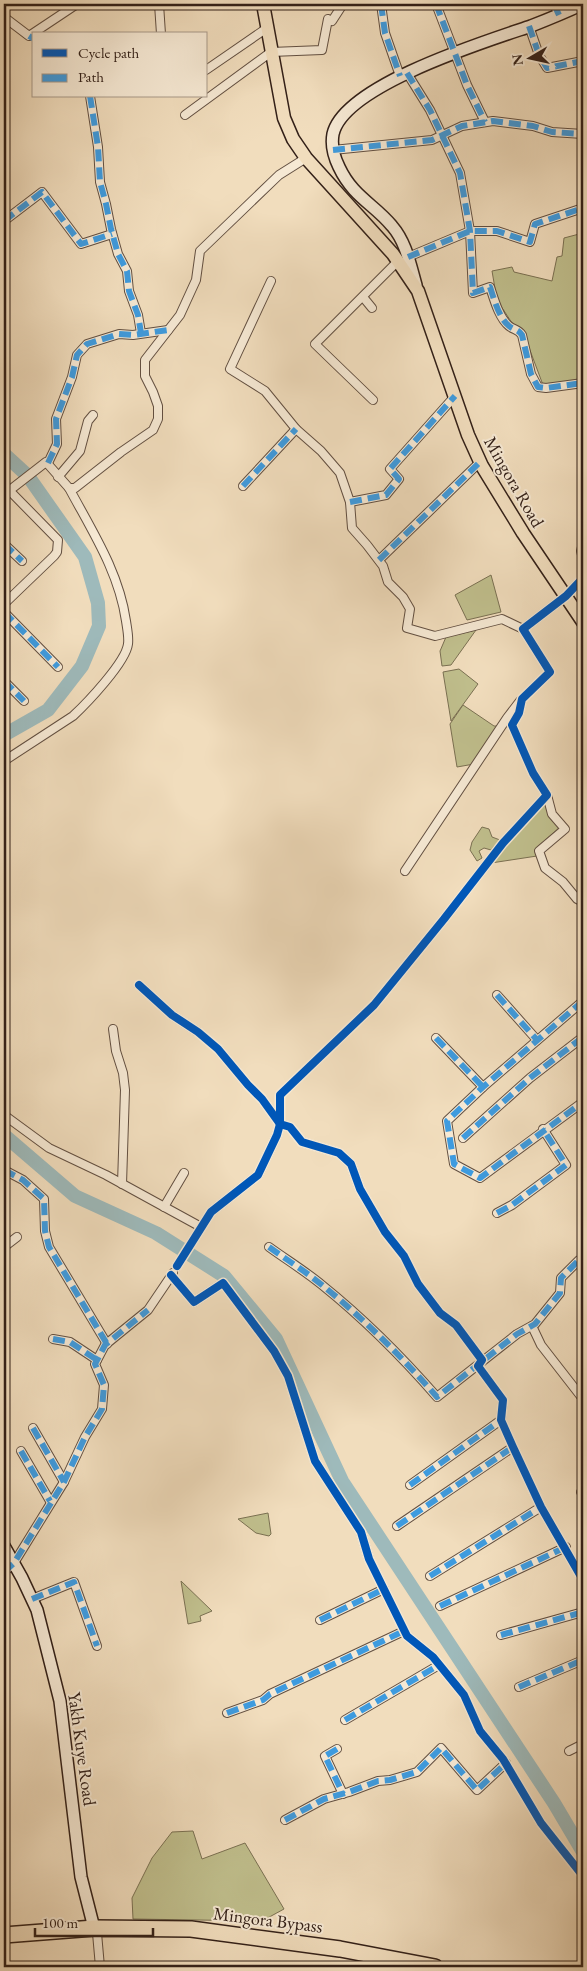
<svg xmlns="http://www.w3.org/2000/svg" width="587" height="1971" font-family="'EB Garamond',serif">
<style>
.green{fill:#c0bf8d;stroke:#7a7052}
.lines{fill:none;stroke-linecap:round;stroke-linejoin:round}
.river{stroke:#9ebabb;stroke-width:14}
.street-casing{stroke:#624f41;stroke-width:10}
.secondary-casing{stroke:#332018;stroke-width:14}
.primary-casing{stroke:#332018;stroke-width:15}
.highway-casing{stroke:#332018;stroke-width:18}
.street{stroke:#f6e9d4;stroke-width:8}
.secondary{stroke:#f6e9d4;stroke-width:11}
.primary{stroke:#f1ddbd;stroke-width:12}
.highway{stroke:#f1ddbd;stroke-width:15}
.quiet{stroke:#3e9bdf;stroke-width:6;stroke-dasharray:12 6;stroke-linecap:butt}
.cycleway-casing{stroke:#f6e9d4;stroke-width:11}
.cycleway{stroke:#0057b8;stroke-width:8}
.labels{text-anchor:middle;stroke-width:4;stroke-linejoin:round;paint-order:stroke}
.street-label{font-size:18px;fill:#332018;stroke:#f6e9d4}
</style>
<rect width="100%" height="100%" fill="#f1ddbd"/>
<filter id="stains"><feTurbulence type="fractalNoise" baseFrequency=".004" numOctaves="4"/><feColorMatrix values="0 0 0 0 .2 0 0 0 0 .09 0 0 0 0 .02 0 0 0 .5 -.17"/></filter>
<radialGradient id="worn" r=".72"><stop offset=".6" stop-color="#630" stop-opacity="0"/><stop offset="1" stop-color="#630" stop-opacity=".3"/></radialGradient>
<g class="green">
<polygon points="583,233 583,381 543,385 522,329 512,323 497,300 492,271 512,267 514,272 552,281 557,257 562,256 564,238"/>
<polygon points="491,575 501,612 467,620 455,595"/>
<polygon points="476,630 451,665 442,666 440,651 446,637"/>
<polygon points="459,669 478,684 451,721 443,672"/>
<polygon points="463,705 494,726 498,726 474,764 457,767 450,724"/>
<polygon points="545,799 560,827 535,849 537,856 491,863 504,845"/>
<polygon points="482,827 489,829 492,837 500,840 491,850 484,848 479,851 482,858 477,861 470,850 472,842"/>
<polygon points="268,1513 271,1534 269,1536 256,1533 238,1519"/>
<polygon points="181,1581 212,1611 200,1616 201,1621 188,1624"/>
<polygon points="193,1831 202,1859 245,1843 284,1909 262,1921 133,1919 132,1898 152,1858 172,1832"/>
</g>
<g class="lines">
<g class="river">
<polyline points="4,454 28,476 85,557 98,603 99,626 82,666 48,710 4,735"/>
<polyline points="4,1135 75,1196 156,1233 224,1276 276,1339 342,1481 554,1803 583,1852"/>
</g>
<defs>
<g id="street">
<polyline points="159,4 161,34"/>
<polyline points="381,4 385,33 400,76"/>
<polyline points="436,4 467,85 485,122"/>
<polyline points="554,4 559,15"/>
<polyline points="4,17 29,36 77,4"/>
<polyline points="529,26 539,55 547,68 583,61"/>
<polyline points="206,70 267,28"/>
<path d="M407 73 430 110 460 173 470 231 473 293 490 287C494 299 499 318 509 326 514 330 518 329 522 335L531 374 538 387 546 388 583 383"/>
<polyline points="90,96 98,147 100,182 106,204 111,229 118,254 127,271 129,291 138,315 141,333"/>
<polyline points="185,115 271,52 322,50 328,19 332,21 343,4"/>
<polyline points="333,150 432,140 462,126 493,121 533,126 552,132 583,134"/>
<polyline points="4,221 42,192 81,244 112,234"/>
<polyline points="408,257 470,231 497,231 530,242 535,224 583,208"/>
<polyline points="271,281 230,369 265,391 296,429 321,451 340,473 350,502 352,528 367,545 383,566 388,582 403,597 410,609 407,628 435,636 502,619 523,629"/>
<polyline points="363,297 372,308"/>
<polyline points="373,400 315,344 398,261"/>
<polyline points="48,463 57,444 56,419 72,377 77,355 87,344 119,334 133,335 168,330"/>
<polyline points="58,477 80,451 88,421 93,415"/>
<polyline points="4,485 58,540 57,552 54,556 4,604"/>
<polyline points="243,486 296,429"/>
<polyline points="10,490 46,462 69,488 75,488 121,452 153,430 158,419 158,406 153,392 145,376 145,360 180,315 196,280 200,251 279,175 306,158"/>
<polyline points="350,502 386,495 399,479 390,469 455,396"/>
<polyline points="583,543 581,551 583,559"/>
<polyline points="4,544 22,561"/>
<polyline points="379,560 480,462"/>
<polyline points="4,612 58,667"/>
<polyline points="4,681 24,701"/>
<path d="M4 761 73 716C87 703 126 662 128 644 129 637 127 628 126 621 119 572 92 531 69 488"/>
<polyline points="547,795 552,814 565,829 539,851 545,868 563,882 577,899 583,902"/>
<polyline points="405,871 507,718 520,701"/>
<polyline points="139,985 172,1015 198,1032 218,1049 248,1085 262,1099 280,1124 290,1127 302,1142 339,1153 351,1164 360,1189 385,1232 404,1256 418,1284 440,1313 456,1325 482,1360 478,1366 503,1400 501,1420 513,1447 541,1507 583,1580"/>
<polyline points="497,995 537,1040"/>
<polyline points="583,1001 483,1087 447,1121 454,1164 480,1178 583,1102"/>
<polyline points="113,1029 116,1051 123,1073 125,1090 122,1184"/>
<polyline points="436,1038 483,1087"/>
<polyline points="4,1115 49,1148 106,1175 201,1227"/>
<polyline points="463,1138 530,1078 583,1037"/>
<polyline points="4,1170 23,1180 44,1199 45,1231 49,1247 107,1344"/>
<polyline points="164,1207 184,1173"/>
<polyline points="497,1213 512,1205 566,1165 543,1129"/>
<polyline points="4,1247 17,1237"/>
<path d="M269 1247C287 1260 305 1271 322 1285 363 1318 403 1358 437 1397L517 1334 535 1324 560 1293 561 1278 579 1260 583 1259"/>
<polyline points="177,1266 211,1212 258,1175 277,1135 280,1124 280,1095 374,1005 444,919 503,843 547,795 533,773 512,725 519,713 522,699 550,672 523,629 566,596 583,578"/>
<polyline points="171,1275 194,1302 223,1283 274,1351 288,1376 315,1461 361,1532 369,1559 407,1636 433,1657 464,1695 480,1731 503,1759 541,1823 583,1876"/>
<polyline points="532,1326 541,1345 583,1399"/>
<polyline points="53,1339 70,1342 97,1360"/>
<polyline points="33,1428 64,1482"/>
<polyline points="21,1451 50,1501"/>
<polyline points="410,1485 501,1420"/>
<polyline points="581,1492 583,1491"/>
<polyline points="397,1526 513,1447"/>
<polyline points="4,1572 14,1563 64,1482 85,1437 102,1409 104,1385 95,1364 105,1345 148,1310 173,1273"/>
<polyline points="430,1576 541,1507"/>
<polyline points="32,1599 74,1582 97,1646"/>
<polyline points="440,1606 566,1547"/>
<polyline points="320,1620 384,1589"/>
<polyline points="501,1635 583,1612"/>
<polyline points="519,1687 583,1660"/>
<polyline points="227,1713 263,1700 270,1694 404,1631"/>
<polyline points="345,1720 439,1665"/>
<polyline points="337,1749 325,1756 343,1794"/>
<polyline points="569,1751 583,1744"/>
<polyline points="285,1820 324,1799 349,1792 378,1781 390,1780 417,1772 441,1748 477,1790 506,1763"/>
<polyline points="94,1928 97,1933 100,1967"/>
</g>
<g id="secondary">
<path d="M416 285C410 264 406 242 392 226 374 204 353 197 339 167 334 157 331 145 333 134 344 85 487 41 531 26 549 19 566 12 583 4"/>
<polyline points="4,1546 22,1578 37,1610 60,1701 81,1877 94,1928"/>
</g>
<polyline id="primary" points="263,4 284,118 293,139 306,158 393,254 418,291 468,435 482,466 523,533 583,622"/>
<polyline id="highway" points="4,1935 94,1928 191,1929 340,1949 435,1967"/>
</defs>
<use href="#street" class="street-casing"/>
<use href="#secondary" class="secondary-casing"/>
<use href="#primary" class="primary-casing"/>
<use href="#highway" class="highway-casing"/>
<use href="#street" class="street"/>
<use href="#secondary" class="secondary"/>
<use href="#primary" class="primary"/>
<use href="#highway" class="highway"/>
<g class="quiet">
<polyline points="381,4 385,33 400,76"/>
<polyline points="436,4 467,85 485,122"/>
<polyline points="554,4 559,15"/>
<polyline points="529,26 539,55 547,68 583,61"/>
<polyline points="29,36 34,39"/>
<path d="M407 73 430 110 460 173 470 231 473 293 490 287C494 299 499 318 509 326 514 330 518 329 522 335L531 374 538 387 546 388 583 383"/>
<polyline points="90,96 98,147 100,182 106,204 111,229 118,254 127,271 129,291 138,315 141,333"/>
<polyline points="333,150 432,140 462,126 493,121 533,126 552,132 583,134"/>
<polyline points="4,221 42,192 81,244 112,234"/>
<polyline points="408,257 470,231 497,231 530,242 535,224 583,208"/>
<polyline points="48,463 57,444 56,419 72,377 77,355 87,344 119,334 133,335 168,330"/>
<polyline points="243,486 296,429"/>
<polyline points="350,502 386,495 399,479 390,469 455,396"/>
<polyline points="583,543 581,551 583,559"/>
<polyline points="4,544 22,561"/>
<polyline points="379,560 480,462"/>
<polyline points="4,612 58,667"/>
<polyline points="4,681 24,701"/>
<polyline points="497,995 537,1040"/>
<polyline points="583,1001 483,1087 447,1121 454,1164 480,1178 583,1102"/>
<polyline points="436,1038 483,1087"/>
<polyline points="463,1138 530,1078 583,1037"/>
<polyline points="4,1170 23,1180 44,1199 45,1231 49,1247 107,1344"/>
<polyline points="497,1213 512,1205 566,1165 543,1129"/>
<path d="M269 1247C287 1260 305 1271 322 1285 363 1318 403 1358 437 1397L517 1334 535 1324 560 1293 561 1278 579 1260 583 1259"/>
<polyline points="53,1339 70,1342 97,1360"/>
<polyline points="33,1428 64,1482"/>
<polyline points="21,1451 50,1501"/>
<polyline points="410,1485 501,1420"/>
<polyline points="397,1526 513,1447"/>
<polyline points="4,1572 14,1563 64,1482 85,1437 102,1409 104,1385 95,1364 105,1345 148,1310"/>
<polyline points="430,1576 541,1507"/>
<polyline points="32,1599 74,1582 97,1646"/>
<polyline points="440,1606 566,1547"/>
<polyline points="320,1620 384,1589"/>
<polyline points="501,1635 583,1612"/>
<polyline points="519,1687 583,1660"/>
<polyline points="227,1713 263,1700 270,1694 404,1631"/>
<polyline points="345,1720 439,1665"/>
<polyline points="337,1749 325,1756 343,1794"/>
<polyline points="285,1820 324,1799 349,1792 378,1781 390,1780 417,1772 441,1748 477,1790 506,1763"/>
</g>
<defs>
<g id="cycleway">
<polyline points="139,985 172,1015 198,1032 218,1049 248,1085 262,1099 280,1124 290,1127 302,1142 339,1153 351,1164 360,1189 385,1232 404,1256 418,1284 440,1313 456,1325 482,1360 478,1366 503,1400 501,1420 513,1447 541,1507 583,1580"/>
<polyline points="177,1266 211,1212 258,1175 277,1135 280,1124 280,1095 374,1005 444,919 503,843 547,795 533,773 512,725 519,713 522,699 550,672 523,629 566,596 583,578"/>
<polyline points="171,1275 194,1302 223,1283 274,1351 288,1376 315,1461 361,1532 369,1559 407,1636 433,1657 464,1695 480,1731 503,1759 541,1823 583,1876"/>
</g>
</defs>
<use href="#cycleway" class="cycleway-casing"/>
<use href="#cycleway" class="cycleway"/>
</g>
<g class="labels">
<g class="street-label">
<text transform="translate(514 482) rotate(60)" y="6">Mingora Road</text>
<text transform="translate(82 1749) rotate(82)" y="6">Yakh Kuye Road</text>
<text transform="translate(268 1920) rotate(7)" y="6">Mingora Bypass</text>
</g>
</g>
<rect width="587" height="1971" fill="none" stroke="#f1ddbd" stroke-width="20"/>
<rect x="5" y="5" width="577" height="1961" fill="none" stroke="#332018" stroke-width="2.5"/>
<rect x="10" y="10" width="567" height="1951" fill="none" stroke="#332018"/>
<rect x="32" y="32" width="175" height="65" fill="#f6e9d4" stroke="#a89989"/>
<rect x="42" y="49" width="25" height="8" fill="#0057b8" stroke="#a89989"/>
<text x="78" y="58" font-size="15" fill="#332018">Cycle path</text>
<rect x="42" y="74" width="25" height="8" fill="#3e9bdf" stroke="#a89989"/>
<text x="78" y="82" font-size="15" fill="#332018">Path</text>
<g transform="translate(530 58) rotate(261)" stroke="#f6e9d4" stroke-width="4" paint-order="stroke">
<path d="M0-4L9 19L0 12L-9 19Z" fill="#332018"/>
<text y="-8" font-size="14" font-weight="bold" text-anchor="middle" fill="#332018">N</text>
</g>
<path d="M35 1928v8h118v-8" fill="none" stroke="#332018" stroke-width="2.5"/>
<text x="42" y="1928" font-size="15" fill="#332018" stroke="#f6e9d4" stroke-width="4" paint-order="stroke">100 m</text>
<rect width="100%" height="100%" filter="url(#stains)"/>
<rect width="100%" height="100%" fill="url(#worn)"/>
</svg>
